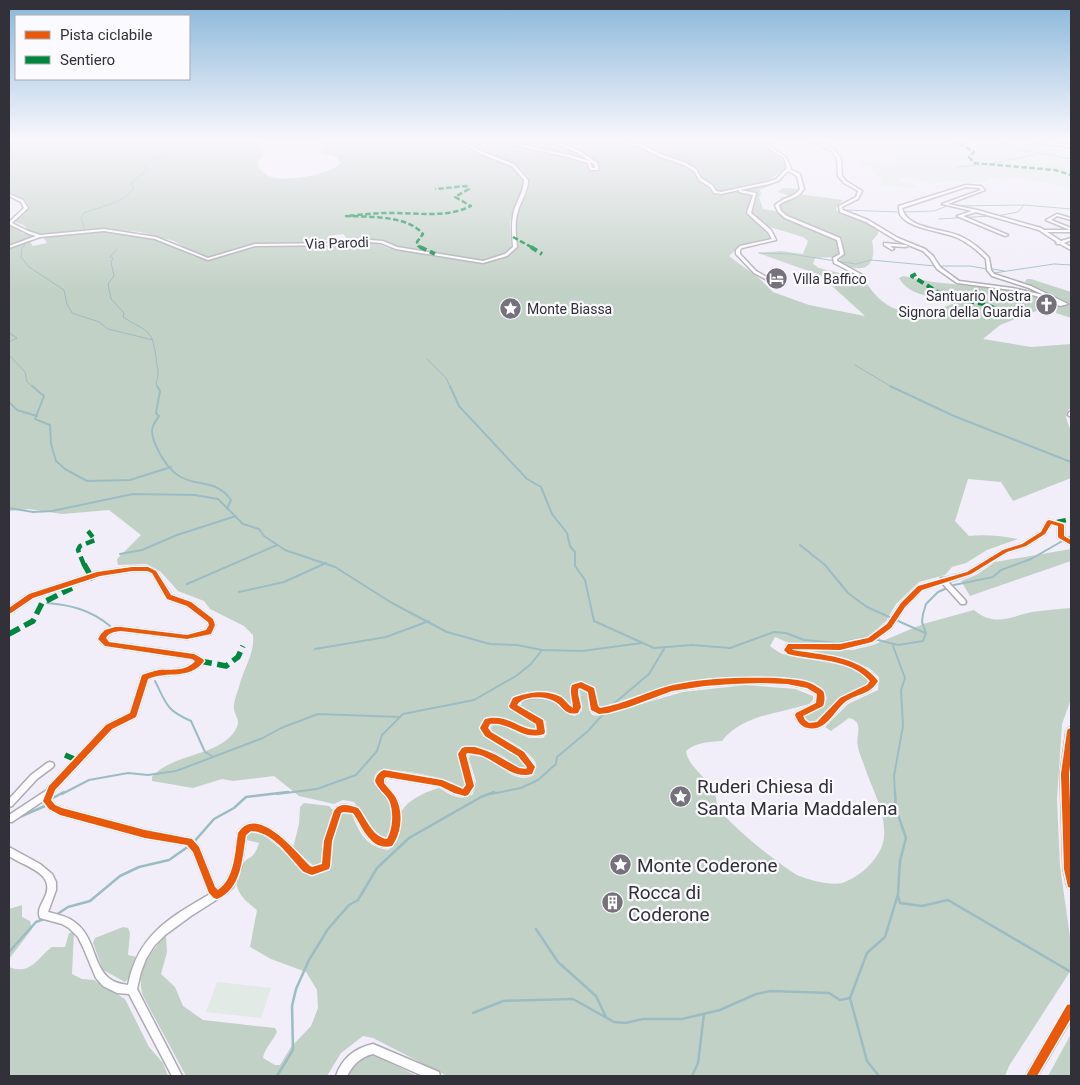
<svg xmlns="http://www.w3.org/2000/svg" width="1080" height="1085" font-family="Roboto,sans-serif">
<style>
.green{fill:#e1eae5}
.forest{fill:#c2d1c6;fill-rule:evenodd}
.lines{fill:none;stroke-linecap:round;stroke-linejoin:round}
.stream-far2{stroke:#9cbcc4;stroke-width:1}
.stream-far1{stroke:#9cbcc4;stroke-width:2}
.stream{stroke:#9cbcc4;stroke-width:2.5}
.minor-casing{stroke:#adabb3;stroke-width:3}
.major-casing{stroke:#b6b0ad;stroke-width:2}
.minor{fill:#fdfcfe;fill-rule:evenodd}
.major{fill:#edebe7;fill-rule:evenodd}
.quiet-far3{stroke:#00873e;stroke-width:2.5;stroke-dasharray:5.5 2.5;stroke-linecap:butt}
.quiet-far2{stroke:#00873e;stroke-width:4;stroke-dasharray:7 4;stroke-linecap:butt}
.quiet-far1{stroke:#00873e;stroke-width:4.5;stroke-dasharray:9 4.5;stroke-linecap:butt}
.quiet{stroke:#00873e;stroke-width:5.5;stroke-dasharray:12 5.5;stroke-linecap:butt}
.cycleway-casing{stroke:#fbfafe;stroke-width:3}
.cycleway{fill:#e8590c;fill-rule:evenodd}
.labels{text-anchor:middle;stroke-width:4.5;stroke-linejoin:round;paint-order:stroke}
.far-street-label{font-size:14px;fill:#323038;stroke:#fbfafe}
.far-poi-label{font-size:14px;fill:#323038;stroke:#fbfafe;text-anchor:start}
.near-poi-label{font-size:19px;fill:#323038;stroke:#fbfafe;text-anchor:start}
</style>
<rect width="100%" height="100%" fill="#f1eef9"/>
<g class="green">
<polygon points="888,139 1025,139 1021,141 1071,152 1071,188 1016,177 1004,180 990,178 981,183 952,181 931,184 913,178 900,178 900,181 917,186 917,188 881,186 879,185 883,182 869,167 857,163 866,160 892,163 902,153 894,148 895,145"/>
<polygon points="217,982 271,988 261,1018 206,1012"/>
</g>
<g class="forest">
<path d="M9 139H259V149L263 155 258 161 259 168C262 172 266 175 271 177 286 182 330 175 341 163L336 157 318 152 326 145 318 141 319 139H452L511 165 524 180 522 191 510 222 511 248 497 258 485 261 394 247 377 240 350 242 343 234 328 236 329 238 324 242 255 244 208 258 198 255 174 241 140 232 100 229 42 235 28 231 25 226 13 221 25 213 29 206 25 200 9 192Z"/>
<path d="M459 139H488L569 156 587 163 588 168 598 170 599 166C587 152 568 145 550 139 603 139 640 140 687 167 696 171 709 192 717 195L780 179 783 180 760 190 761 195 759 197 763 209 775 211 796 224 832 237 839 243 838 254 834 257 815 258 813 264 819 268 864 279C887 319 921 319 959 301 939 298 909 297 899 278L903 276 933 282 1010 290 1046 300 1040 303 1044 308 1000 325 983 339 1031 347 1071 344V408L1068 410 1066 417 1071 432V478L1013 501 1001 482 968 479 955 521 969 536C986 534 1001 536 1018 539L987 550 966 563 952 567 945 575 919 582 896 604 886 621 869 636 849 643 820 645 789 643 775 637 770 646C774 649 779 653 783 654 806 662 852 660 868 680L867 684 841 696 814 722H806L803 717 824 706 827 698 821 687 799 681 734 677 669 685 599 708 596 691 580 681 574 683 570 687 573 708 553 694 525 693 511 700 510 709 535 723 538 730C519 728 500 706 481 722L479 729 482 735 519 758 526 766V770H520C506 755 481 742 460 748L457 752 465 783 464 789C457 789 453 783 446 780 435 776 389 767 378 771 366 784 384 790 389 801 393 810 392 832 386 839L375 831 354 802 343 800 334 804 299 796 274 776 233 781 222 779 193 788 152 781V777C173 752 223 757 237 727 240 720 235 716 234 709 233 703 237 693 239 687 243 669 255 654 253 635L244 626 210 609 204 601 178 591 161 572 147 564 118 565 117 559 141 535 109 510 62 514 29 509 9 511V248L29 240 33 246 47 243 43 237 104 231 152 238 169 243 193 256 208 260 255 246 348 245 373 242 391 249 480 263 500 260 517 248C517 235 515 224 518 211 521 199 531 191 528 177L516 165 484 152ZM763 225 803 237 808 241 803 254 781 251 758 253 820 275 865 316 809 305 773 292 760 279 729 256 740 246 770 239Z"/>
<path d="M496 139C511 139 528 138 543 139 555 140 592 157 596 168L592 169 589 162 567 154Z"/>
<path d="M614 139H760C762 150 783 156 787 167L766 182 717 192 692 167 659 154 645 146Z"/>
<path d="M783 188 799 189 798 194 843 200 836 208 837 211 868 222 878 229V234L872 241C878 268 862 275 838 262L845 254 841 238 788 217 782 212 780 205 784 199 779 198 789 196 778 192Z"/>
<polygon points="9,225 17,227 22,233 37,236 9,245"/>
<polygon points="1031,279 1071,292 1071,318 1056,313 1057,306 1068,306 1069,303 1025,282 1027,279"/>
<polygon points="1071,549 1071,561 970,596 961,581 976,575 995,562"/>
<path d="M1071 608V699L1062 724 1057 799 1060 866 1071 944V970L1009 1066 1005 1076H447L373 1038 363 1036 341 1053 327 1076H186L143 996C135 972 151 952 166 935L167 952 161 974 175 987 183 1006 203 1020 275 1028 277 1032C273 1041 264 1049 263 1058L275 1065H280L291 1047 311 1026 318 1008 317 990 306 972 271 959 250 947 257 910C241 898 228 885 243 864 249 854 253 862 259 843L246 840V831C275 827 305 892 327 869L338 822 344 812 352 815C360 834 367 847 388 850 406 838 396 826 402 811 408 799 428 791 439 788 450 794 460 803 473 794L476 781 469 759 470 755C494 753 512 788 534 775L536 763C525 746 508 741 492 731L491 727 499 724 529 738H543L547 734 546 721 521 706 522 702C531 698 546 698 555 703 563 707 565 715 575 716L582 711 580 690 587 693 589 710 592 715 600 716 683 692 746 685 795 689 813 696V700L809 704C779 714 743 714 722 741 709 742 696 742 686 751 687 764 704 776 712 787 717 793 715 802 719 808 728 824 781 866 797 875 808 880 831 886 842 883 861 877 882 857 884 837 886 813 873 791 865 768 863 761 859 754 858 747 855 735 865 722 849 718L831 731 825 727 848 704 878 690 879 677 869 668 854 661 808 651 853 650 873 645 923 624 974 610C994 627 1010 617 1032 612 1045 610 1058 609 1071 608Z"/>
<polygon points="304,803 329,806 335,812 323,845 321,863 315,867 293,848 299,824 300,807"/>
<polygon points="22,905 22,917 30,921 32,929 9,959 9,909"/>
<polygon points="123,927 128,928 130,933 128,955 137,957 132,975 125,982 103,970 93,943 95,938"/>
<path d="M74 932 72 974 82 979 94 980 125 999 149 1047 163 1063 168 1076H9V967C31 976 38 957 52 947H65L69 933Z"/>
<polygon points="1071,1034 1071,1076 1048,1076"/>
<path d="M375 1055 417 1076H346C354 1063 359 1057 375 1055Z"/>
</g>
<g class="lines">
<g class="stream-far2">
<polyline points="991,139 1023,150 1071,159"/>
<polyline points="958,167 990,164 1037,154"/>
<polyline points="951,206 1024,205 1071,209"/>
<polyline points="846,210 898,212"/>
<polyline points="903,212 934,211 945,207"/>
<polyline points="997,216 1018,212 1024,205"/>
<polyline points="939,219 991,216"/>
<path d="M84 227 81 218 84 213C101 206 123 204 134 188L131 183 147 170 144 164 168 151V145L175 139"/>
<polyline points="26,243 22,248 21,257 29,267 64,290 67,304 72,313 99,322 108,329 153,340"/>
<path d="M117 249 110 257 113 258 111 262 114 276 108 284 111 299 124 313 123 317C146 332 152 327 156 357 157 370 160 371 156 384L158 387"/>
<polyline points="759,253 790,254 856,264 871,260 935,266"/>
<polyline points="940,266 970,266 987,269"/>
<polyline points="993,269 1004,271"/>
<polyline points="994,273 1054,264 1071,265"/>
<polyline points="9,326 9,330"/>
<polyline points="9,333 17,338 9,342"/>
<polyline points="9,355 25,372 27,382 33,387"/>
<polyline points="427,359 446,378 450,387"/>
<polyline points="855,365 892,387"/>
</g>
<g class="stream-far1">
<polyline points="32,386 44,396 35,419 50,425 51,444 56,461 65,469 87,481 130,480 171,467"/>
<path d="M157 386 160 391 156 413 159 416C157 419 154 423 153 426 148 439 167 469 179 476 199 488 215 478 231 500L227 509"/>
<polyline points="450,386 459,406 527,479 541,487 552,514 567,533 570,546 575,552 575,566 585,580 594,621 654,648 692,645 730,648 774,632 786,633 804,640 838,643 870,637"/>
<polyline points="890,386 954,416 1071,462"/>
<polyline points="9,402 17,410 37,416"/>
<polyline points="9,508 33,512 52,511 133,494 195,495 218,499 243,524 259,529 264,536 285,550 335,567 392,603 447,632 490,644 517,645 542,650 582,651 642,643"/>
<polyline points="800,545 825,565 848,593 867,607 925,633"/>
<polyline points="120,554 142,550 177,535 236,516"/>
<polyline points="187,584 277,545"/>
<polyline points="239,592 284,582 326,563"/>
<path d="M47 603C71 605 91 610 110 626"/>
<polyline points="874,639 898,645 923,641 926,633 922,622 923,614 926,604 938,592 954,585 993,577 1001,570 1031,559 1071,536"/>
<polyline points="893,646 905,678 901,690 903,726 894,776 895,794"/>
<polyline points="315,649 386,637 429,621"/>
<path d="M155 681C167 705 166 710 191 721L205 752 212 756"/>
<polyline points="611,706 649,674 664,649"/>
<polyline points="62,794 89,780 128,773 148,775 176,771 263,738 281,728 318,714 400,717"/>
<polyline points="277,794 317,789 356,775 377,751 382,735 403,714 474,700 516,676 531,664 542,650"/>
<polyline points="491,794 521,788 538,780 556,764 557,757 588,731 604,713"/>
</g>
<g class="stream">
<polyline points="51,799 64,792"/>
<polyline points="15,819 45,806"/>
<polyline points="193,843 214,819 234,808 246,797 288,792"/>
<polyline points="898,896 900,903 922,906 948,900 1071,972"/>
<polyline points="56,915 68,907 90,901 120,876 139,867 169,860 189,846"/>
<polyline points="536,929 558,962 596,996 606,1017"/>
<polyline points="9,952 36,922 44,919"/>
<polyline points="473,1013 503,1001 573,999 614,1022 625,1023 643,1019 682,1019 720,1010 756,994 771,991 829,993 840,1000 850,998"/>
<polyline points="277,1076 293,1050 292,1006 296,989 309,960 328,929 349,905 358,900 377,868 409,838 481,797 494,792"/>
<polyline points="692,1076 698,1063 704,1014"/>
<polyline points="879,1076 867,1061 850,998 867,953 885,937 898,894 900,861 906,838 896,809 895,792"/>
</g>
<defs>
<g id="minor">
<path d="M455 139H458L483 152 514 164 528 180C528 192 521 200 518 211 514 223 516 235 517 247L507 256 483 263 396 249 381 243 370 242 346 245 255 246 208 260 155 239 104 231 40 237 9 248V246L36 236 29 234 9 224V222L24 208 21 202 9 196V194L23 200 28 208 12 223 28 231 40 235 104 229 156 237 208 258 255 244 346 243 370 240 383 241 397 247 483 261 505 254 513 247C512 235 511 222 514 211 517 200 524 192 524 180L512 166 481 154Z"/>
<path d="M490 139H496L569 155 590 161 576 152 545 139H549L578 150 597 163 599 169 597 170H590L588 163 568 157ZM590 162 594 164 595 168H592Z"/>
<path d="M607 139H613L641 144 660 154 686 163 696 169 701 178 712 185 716 191 721 192 768 182 776 179 787 168 784 158 765 146 771 139H774L769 146 786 157 791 168 790 169 800 174 804 189C797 200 788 198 779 205L781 211 787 216 840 238 844 254 837 259V261L866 277 863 278 834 263 833 258 840 254 837 240 785 218 778 212 775 205C783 197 794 198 800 189L797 176 788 171 778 181 769 184 740 190 756 193 751 213 771 230 776 240 742 248 740 250V254L756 271 772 280 773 281 771 282 754 273 736 254V250L740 246 772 239 768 232 747 213 753 195 739 192V190L721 194 714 193 710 187 699 180 694 171 684 165 658 156 639 146Z"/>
<path d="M808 139H812L834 149 841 159 842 176 846 181 862 191 858 199 842 207 843 210 868 220 898 238 925 249 933 256 940 267 959 281 1012 288 1039 294 1061 303 1029 288 992 276 987 270 986 259C978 251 968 243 958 238 943 231 907 229 900 214 899 212 899 208 899 206L966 185 981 186 985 190 948 204 977 210 1041 228 1044 230H1070L1046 220 1057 214 1071 218V220L1057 216 1051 220 1071 228V232H1047L1061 241 1071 238V240L1064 243 1071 247V250L1060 244H1057L1056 243 1057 242 1039 230 976 212 963 216 1008 235 1005 236 957 216 972 211 942 204 981 190 979 188 966 187 902 208C907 230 944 228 962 237 972 242 982 250 989 258L991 270 994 274 1031 286 1068 304 1060 306 1036 296 1012 290 957 283 937 269 930 258 923 251 896 240 866 222 840 212 839 206 856 197 858 191 844 183 838 176 837 159 832 151Z"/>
<polygon points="1057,139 1061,139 1064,142 1053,143 1071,145 1071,147 1037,143 1039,142 1059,141"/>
<polygon points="884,243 906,245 908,246 906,247 890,246 894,249 892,250 884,245"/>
<polygon points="1071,411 1071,417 1068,415 1069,412"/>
<path d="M1049 520 1063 524 1064 525V536L1071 540V545L1059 538 1058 537V526L1051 524 1045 534 1026 546 1007 552 971 574 948 582 965 600 966 602 965 604H961L942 583 922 590 905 607 891 628 872 642 840 650 792 649 793 650C821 655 860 656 878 681 869 696 857 693 845 702 834 711 826 732 808 728 801 727 798 722 795 715L796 713 816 703 817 694 807 688 787 684 761 683 732 684 705 686 672 691 629 707 608 713 599 714 591 710 588 692 580 688 578 689V694L581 707 578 713C564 716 564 706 554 701 544 696 529 697 519 702L517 705 543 720 545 732 544 734C521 741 511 721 490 724L488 728 491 732 524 752 535 767 532 774C514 779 499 763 483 756 478 754 473 754 467 753L466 755 474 786 468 795 465 796 454 793 440 786 386 777 384 779V783C387 787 391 791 394 795 404 810 402 832 392 846 370 851 363 827 353 813L343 812 341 813 332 841 330 866 329 869 312 875C311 875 305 872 304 872 300 869 297 864 293 860 282 847 269 832 251 831L246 835 241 868 233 887 227 893 191 916 165 935 154 946 146 959 141 972 137 989 182 1076H172L129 994 117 993 103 986 96 978 83 947 78 937 69 928 62 924 40 918C37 911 41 905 44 899 58 873 25 867 9 856V847L40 864 52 874 56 882V890L48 912C56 914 66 916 73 921 96 936 92 966 110 979 115 983 122 984 128 985 138 935 169 918 210 894L208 890 193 852 187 845 145 838 60 815 49 809 43 801 12 822H9V815L47 790 49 786 106 725 130 713 142 675C148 673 153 671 159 670 171 669 186 672 195 661L192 659 105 646 98 639 101 634 105 630 115 627H121L187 635 206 630 209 625 208 622 187 606 167 599 152 573 147 571H132L100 576 33 598 11 613H9V608L29 594 97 572 132 567H148L156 571 171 595 191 602 213 619 215 625 211 634 187 639 121 631C114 632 109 632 106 638L109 642 194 654 203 659 204 661C189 681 168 670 148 679L136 717 112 729 55 790 51 800 55 805 62 808 145 830 192 839 199 847 215 887 218 890C235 878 235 852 238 833 257 803 296 852 310 866L312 867 322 864 324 841 334 811C340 802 349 805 358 808 366 818 372 837 387 839 393 829 394 811 389 800 385 793 378 789 375 781 376 776 379 772 384 770L442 780 463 789 466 785 458 754 462 748 465 747H475L487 751 496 755 519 768 526 769 527 767 518 756 485 736 480 728 485 719C508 713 518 730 537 730L536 724 510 708 509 706 513 698C527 692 547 689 561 697 565 700 568 705 573 708 573 700 569 693 572 685L581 682 594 688 598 706 600 708C626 704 648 691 673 685 704 678 744 677 776 678 787 679 800 679 810 683 815 685 819 688 823 691 825 694 825 702 823 706L803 716 805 720 809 723 817 722 840 698 867 685 870 681C850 658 816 661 788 654L784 650 788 644H840L868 638 887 624 901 603 918 586 940 580 941 578H945L967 572 1003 550 1022 544 1041 532 1047 521Z"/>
<polygon points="50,762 53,763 54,765 53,767 37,779 12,806 9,807 9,799 31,775 47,763"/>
<path d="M373 1044 439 1072 440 1076H423L373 1054C360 1057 353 1065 347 1076H336C342 1058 355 1048 373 1044Z"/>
</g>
<g id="major">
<polygon points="1071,727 1071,764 1070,774 1071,813 1071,889 1067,887 1063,869 1060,774 1066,731 1068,728"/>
<polygon points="1071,1003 1071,1020 1038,1076 1025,1076 1067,1005"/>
</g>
</defs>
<use href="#minor" class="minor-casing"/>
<use href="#major" class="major-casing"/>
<use href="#minor" class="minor"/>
<use href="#major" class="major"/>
<g class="quiet-far3">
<polyline points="952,139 974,152 969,157 974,163 1055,170 1071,175"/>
<polyline points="513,237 533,248"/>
<path d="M423 248 418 246 417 242 423 234C407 215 369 217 346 216 359 215 372 213 385 213 414 212 445 219 471 206L455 197 469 189 466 186 435 189"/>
</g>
<g class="quiet-far2">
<polyline points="420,247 435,254"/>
<polyline points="531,247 542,254"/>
<polyline points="916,274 912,276 944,296 988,305 1001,312"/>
</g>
<g class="quiet-far1">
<polyline points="1057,522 1071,519"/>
<polyline points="84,565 78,550 80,546 95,540 88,531"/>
</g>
<g class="quiet">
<polyline points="84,564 93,580"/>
<polyline points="9,634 33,621 42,603 72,588"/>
<polyline points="200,661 226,666 238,657 243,646"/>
<polyline points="65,755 79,761"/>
</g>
<defs>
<g id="cycleway">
<path d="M1049 520 1063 524 1064 525V536L1071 540V545L1059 538 1058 537V526L1051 524 1045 534 1026 546 1007 552 971 574 922 590 905 607 891 628 872 642 840 650 792 649 793 650C821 655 860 656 878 681 869 696 857 693 845 702 834 711 826 732 808 728 801 727 798 722 795 715L796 713 816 703 817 694 807 688 787 684 761 683 732 684 705 686 672 691 629 707 608 713 599 714 591 710 588 692 580 688 578 689V694L581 707 578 713C564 716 564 706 554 701 545 696 523 695 517 705L543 720 545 732 544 734C521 741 511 721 490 724L488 728 491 732 524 752 535 767 532 774C514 779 499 763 483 756 478 754 473 754 467 753L466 755 474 786 468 795 465 796 454 793 440 786 386 777 384 779V783C387 787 391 791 394 795 404 810 402 832 392 846 370 851 363 827 353 813L343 812 341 813 332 841 330 866 329 869 312 875C311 875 305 872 304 872 300 869 297 864 293 860 282 847 269 832 251 831L246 835C242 858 242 889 217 899L214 898 209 893 193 852 187 845 145 838 60 815 49 809 43 801 49 786 106 725 130 713 142 675C148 673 153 671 159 670 171 669 186 672 195 661L192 659 105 646 98 639 101 634 105 630 115 627H121L187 635 206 630 209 625 208 622 187 606 167 599 152 573 147 571H132L100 576 33 598 11 613H9V608L29 594 97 572 132 567H148L156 571 171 595 191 602 213 619 215 625 211 634 187 639 121 631C114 632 109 632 106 638L109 642 194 654 203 659 204 661C189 681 168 670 148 679L136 717 112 729 55 790 51 800 55 805 62 808 145 830 192 839 199 847 215 887 218 890C235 878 235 852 238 833 257 803 296 852 310 866L312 867 322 864 324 841 334 811C340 802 349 805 358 808 366 818 372 837 387 839 393 829 394 811 389 800 385 793 378 789 375 781 376 776 379 772 384 770L442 780 463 789 466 785 458 754 462 748 465 747H475L487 751 496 755 519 768 526 769 527 767 518 756 485 736 480 728 485 719C508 713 518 730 537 730L536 724 510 708 509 706 513 698C527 692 547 689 561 697 565 700 568 705 573 708 573 700 569 693 572 685L581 682 594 688 598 706 600 708C626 704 648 691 673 685 704 678 744 677 776 678 787 679 800 679 810 683 815 685 819 688 823 691 825 694 825 702 823 706L803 716 805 720 809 723 817 722 840 698 867 685 870 681C850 658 816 661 788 654L784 650 788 644H840L868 638 887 624 901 603 918 586 967 572 1003 550 1022 544 1041 532 1047 521Z"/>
<polygon points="1071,728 1071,758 1069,774 1071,836 1071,888 1068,887 1064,869 1061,774 1067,731 1068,729"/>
<polygon points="1071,1004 1071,1018 1037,1076 1026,1076 1067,1005"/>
</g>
</defs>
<use href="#cycleway" class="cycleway-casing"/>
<use href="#cycleway" class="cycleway"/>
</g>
<linearGradient id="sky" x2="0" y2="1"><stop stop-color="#89b7da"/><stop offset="0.48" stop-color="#f9f7fc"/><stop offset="1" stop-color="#f9f7fc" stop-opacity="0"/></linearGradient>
<rect width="1080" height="291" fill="url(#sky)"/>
<defs>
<symbol id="hotel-disc" viewBox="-11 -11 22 22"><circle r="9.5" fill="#75727c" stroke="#fbfafe"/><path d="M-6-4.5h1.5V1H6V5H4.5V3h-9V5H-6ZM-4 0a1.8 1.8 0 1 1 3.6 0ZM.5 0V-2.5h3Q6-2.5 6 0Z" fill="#fff"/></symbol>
<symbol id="church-disc" viewBox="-11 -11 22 22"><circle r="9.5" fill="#75727c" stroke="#fbfafe"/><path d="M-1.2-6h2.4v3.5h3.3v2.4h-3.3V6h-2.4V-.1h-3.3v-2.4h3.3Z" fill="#fff"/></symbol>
<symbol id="sight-disc" viewBox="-11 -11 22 22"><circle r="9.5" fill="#75727c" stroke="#fbfafe"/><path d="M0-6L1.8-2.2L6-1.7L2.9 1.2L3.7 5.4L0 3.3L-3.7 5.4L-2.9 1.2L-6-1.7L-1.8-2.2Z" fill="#fff"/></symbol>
<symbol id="building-disc" viewBox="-11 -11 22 22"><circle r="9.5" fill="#75727c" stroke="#fbfafe"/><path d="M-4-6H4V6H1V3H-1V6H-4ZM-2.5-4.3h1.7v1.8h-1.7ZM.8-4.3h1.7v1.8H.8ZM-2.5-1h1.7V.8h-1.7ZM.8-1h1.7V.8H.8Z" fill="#fff"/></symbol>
</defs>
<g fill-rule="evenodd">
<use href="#hotel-disc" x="764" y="266" width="25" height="25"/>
<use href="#church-disc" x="1034" y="292" width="25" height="25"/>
<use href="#sight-disc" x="498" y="296" width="25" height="25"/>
<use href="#sight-disc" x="668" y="784" width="25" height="25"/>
<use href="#sight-disc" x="608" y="852" width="25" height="25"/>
<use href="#building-disc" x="600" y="890" width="25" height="25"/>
</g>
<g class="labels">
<g class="far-street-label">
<text transform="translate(337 243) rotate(-2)" y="5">Via Parodi</text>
</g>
<g class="far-poi-label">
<text x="793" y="284">Villa Baffico</text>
<text x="1031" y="301" text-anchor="end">Santuario Nostra<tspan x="1031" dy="16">Signora della Guardia</tspan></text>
<text x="527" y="314">Monte Biassa</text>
</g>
<g class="near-poi-label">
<text x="697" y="793">Ruderi Chiesa di<tspan x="697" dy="22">Santa Maria Maddalena</tspan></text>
<text x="637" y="872">Monte Coderone</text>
<text x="628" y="899">Rocca di<tspan x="628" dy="22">Coderone</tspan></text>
</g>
</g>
<rect width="1080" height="1085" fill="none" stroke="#323038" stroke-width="20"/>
<rect x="15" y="15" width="175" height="65" fill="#fbfafe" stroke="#aba9af"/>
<rect x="25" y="31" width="25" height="8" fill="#e8590c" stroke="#aba9af"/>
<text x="60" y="40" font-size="15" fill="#323038">Pista ciclabile</text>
<rect x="25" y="56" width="25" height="8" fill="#00873e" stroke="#aba9af"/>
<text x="60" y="65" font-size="15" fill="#323038">Sentiero</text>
</svg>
